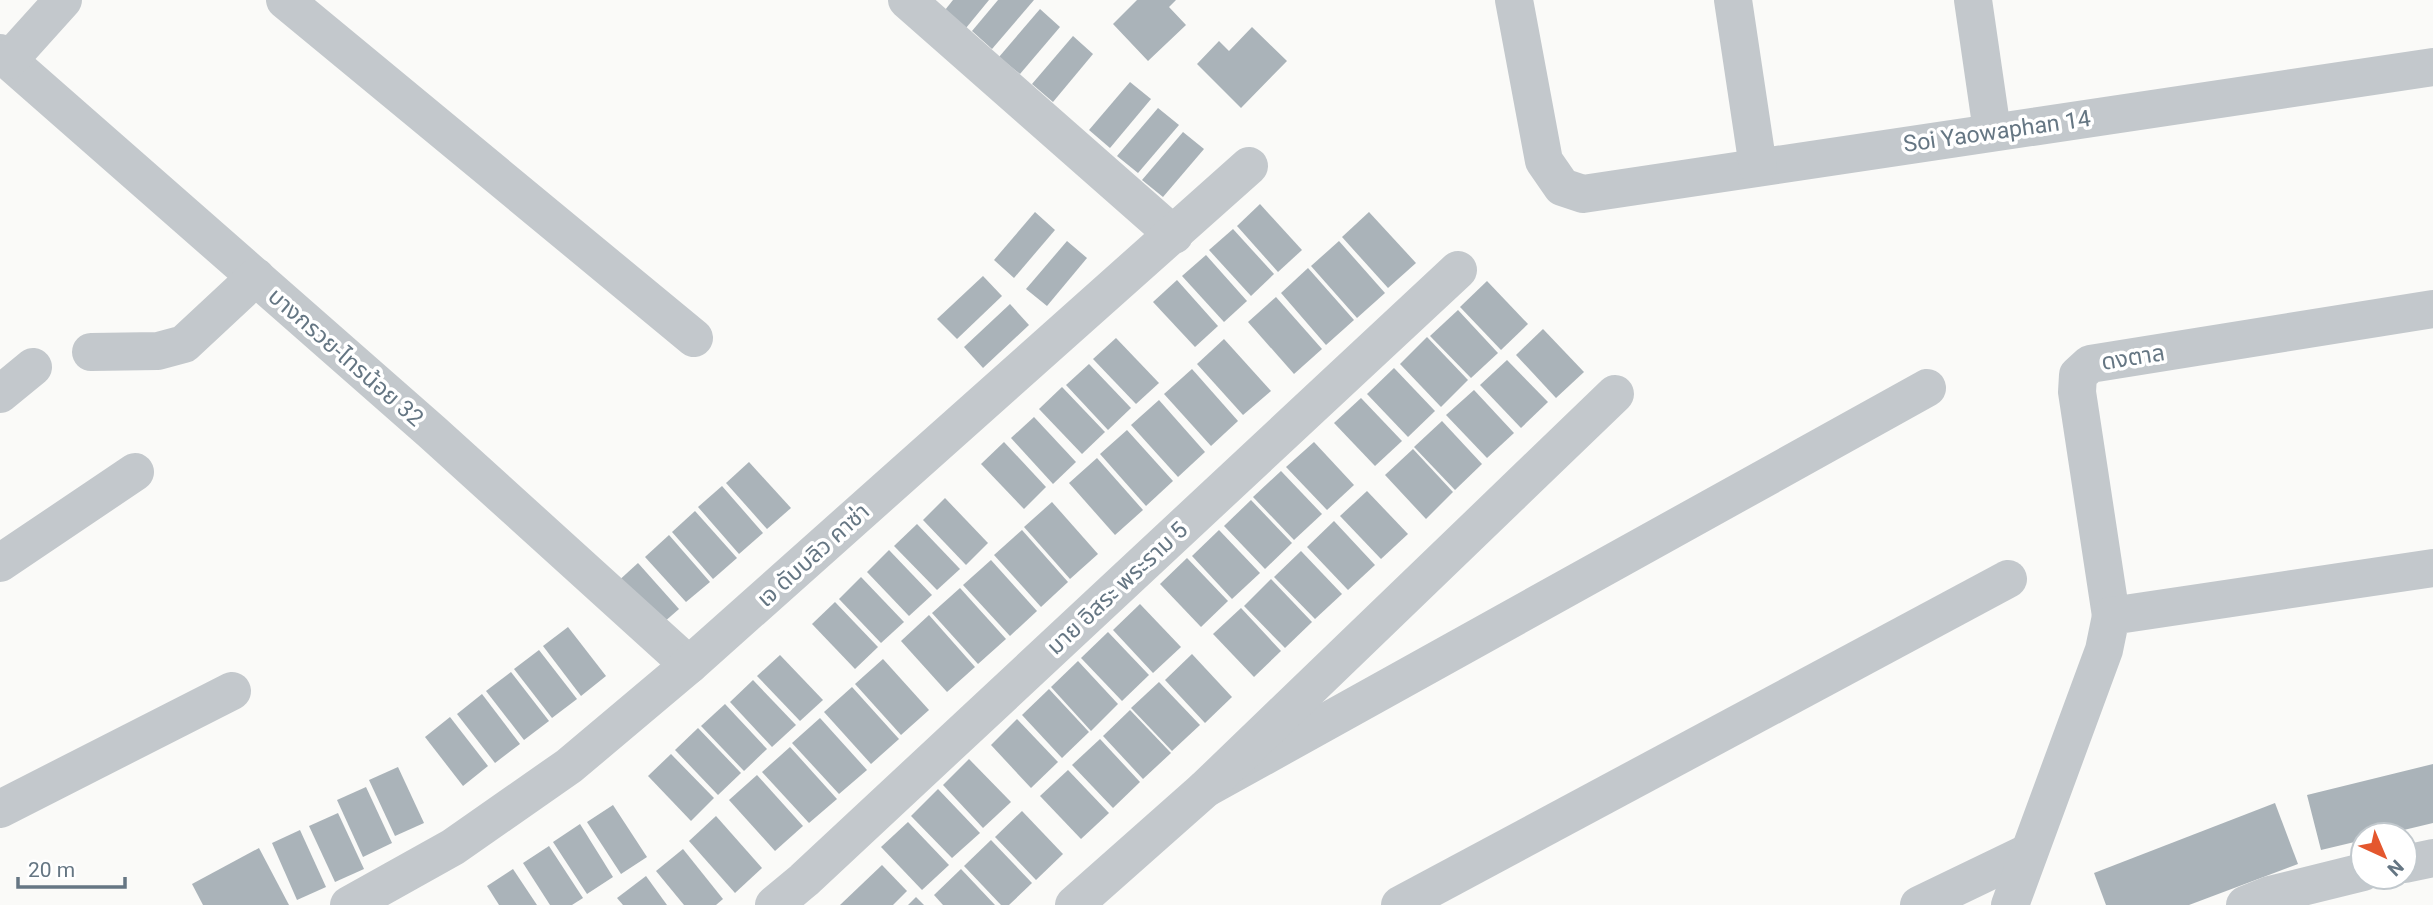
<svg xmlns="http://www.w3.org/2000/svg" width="2433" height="905" font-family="Roboto,'Noto Sans Thai',sans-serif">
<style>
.building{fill:#aab3b9}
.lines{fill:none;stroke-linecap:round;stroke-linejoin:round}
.minor{stroke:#c3c8cc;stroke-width:38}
.labels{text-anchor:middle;stroke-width:7;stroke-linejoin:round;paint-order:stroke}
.street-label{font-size:23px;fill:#657683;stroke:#fff}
</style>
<rect width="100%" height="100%" fill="#fafaf8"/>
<g class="building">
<polygon points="953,0 989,0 966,28 945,10"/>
<polygon points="998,0 1034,0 992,49 972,31"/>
<polygon points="1137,0 1176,0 1169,7 1186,25 1148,61 1113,24"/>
<polygon points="1040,9 1060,27 1020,74 999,57"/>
<polygon points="1252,27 1287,61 1241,108 1197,64 1219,41 1229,51"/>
<polygon points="1073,36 1093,54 1053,102 1032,84"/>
<polygon points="1130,82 1151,99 1110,148 1089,130"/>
<polygon points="1158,108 1179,125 1138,173 1117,156"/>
<polygon points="1183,132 1204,149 1163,197 1142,180"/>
<polygon points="1260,204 1302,250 1278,272 1237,226"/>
<polygon points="1035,212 1055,230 1014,278 994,260"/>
<polygon points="1369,212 1416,263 1388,288 1342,237"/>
<polygon points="1233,229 1274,274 1251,296 1209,250"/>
<polygon points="1067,241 1087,258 1047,306 1026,289"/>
<polygon points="1339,241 1385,293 1357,318 1311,266"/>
<polygon points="1206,255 1247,301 1224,322 1182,276"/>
<polygon points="1308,268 1354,320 1326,345 1281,293"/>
<polygon points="983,276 1002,296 957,339 937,319"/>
<polygon points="1177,280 1218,326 1195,347 1153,302"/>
<polygon points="1487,281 1528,324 1501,350 1460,307"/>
<polygon points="1276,297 1322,349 1294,374 1248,322"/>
<polygon points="1010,304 1029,325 983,368 964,347"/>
<polygon points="1458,310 1498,353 1471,378 1430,336"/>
<polygon points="1543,329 1584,372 1556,398 1516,355"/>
<polygon points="1427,337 1468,380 1441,407 1400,364"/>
<polygon points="1116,338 1159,383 1136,404 1093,359"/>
<polygon points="1224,339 1271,391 1243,415 1197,364"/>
<polygon points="1507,360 1548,402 1521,428 1480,385"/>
<polygon points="1089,364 1131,408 1108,430 1066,385"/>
<polygon points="1394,368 1435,411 1408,437 1367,394"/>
<polygon points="1192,369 1238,421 1211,446 1164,394"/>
<polygon points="1062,387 1105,432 1082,454 1039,409"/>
<polygon points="1474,390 1514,433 1487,458 1446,415"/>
<polygon points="1361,398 1402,441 1375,466 1334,423"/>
<polygon points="1159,400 1205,452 1178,477 1131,425"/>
<polygon points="1034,417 1076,462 1053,484 1011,438"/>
<polygon points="1442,421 1482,464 1455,490 1414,447"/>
<polygon points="1127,430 1173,481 1146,506 1100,454"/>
<polygon points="1004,442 1046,487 1024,509 981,464"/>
<polygon points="1314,442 1354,485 1327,510 1286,467"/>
<polygon points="1413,449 1453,492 1426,519 1385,475"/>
<polygon points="1097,458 1143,510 1115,535 1069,483"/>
<polygon points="749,462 791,508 767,529 726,483"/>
<polygon points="1281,471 1322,514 1294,540 1253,497"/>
<polygon points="722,486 763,533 739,554 698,507"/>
<polygon points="1367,491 1408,534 1381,559 1340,516"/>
<polygon points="945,498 988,543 966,565 923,520"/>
<polygon points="1251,500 1292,543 1265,569 1224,526"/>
<polygon points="1052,502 1098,554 1070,579 1024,527"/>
<polygon points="695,511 737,558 713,579 672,532"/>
<polygon points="1334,521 1375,565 1348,590 1307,547"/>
<polygon points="917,524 960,569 937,590 894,546"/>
<polygon points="1022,530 1068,582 1041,607 994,555"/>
<polygon points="1219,530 1260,573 1232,599 1192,556"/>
<polygon points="669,535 710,582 686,602 645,557"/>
<polygon points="889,550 932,595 909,616 867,572"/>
<polygon points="1301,551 1342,594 1315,619 1274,577"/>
<polygon points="1187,558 1228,601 1201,627 1160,584"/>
<polygon points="991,560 1037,611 1010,636 963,585"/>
<polygon points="638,563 679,609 655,630 615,584"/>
<polygon points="861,577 904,622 881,643 839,599"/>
<polygon points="1271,579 1312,622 1285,648 1244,606"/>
<polygon points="960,588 1006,639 978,664 932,613"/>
<polygon points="835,602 878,647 855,669 812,624"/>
<polygon points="1140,604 1181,647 1153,673 1113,630"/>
<polygon points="1241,608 1281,651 1254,677 1213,634"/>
<polygon points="929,615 975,667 947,692 901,641"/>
<polygon points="568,627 606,676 581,696 543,646"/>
<polygon points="1108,632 1149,675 1122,701 1081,658"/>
<polygon points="539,650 577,699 552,718 514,669"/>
<polygon points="1192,654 1232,697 1205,723 1165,680"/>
<polygon points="780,655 823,700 800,721 757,676"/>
<polygon points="883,659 929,710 901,735 855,684"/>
<polygon points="1078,661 1118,704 1091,731 1051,687"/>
<polygon points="511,672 549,721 524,740 486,691"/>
<polygon points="753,680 796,725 772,747 730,702"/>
<polygon points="1159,682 1200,725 1172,751 1131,708"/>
<polygon points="852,687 899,739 871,764 824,712"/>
<polygon points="1049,689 1089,732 1062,758 1022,715"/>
<polygon points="482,694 520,744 495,763 457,714"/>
<polygon points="725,704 767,749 744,771 701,726"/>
<polygon points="1130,710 1171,753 1143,779 1103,736"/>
<polygon points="450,717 488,766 463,786 425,737"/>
<polygon points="820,718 867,770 839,794 792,743"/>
<polygon points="1017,719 1058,762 1031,788 991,745"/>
<polygon points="698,728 741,773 718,795 675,750"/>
<polygon points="1100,739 1140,782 1113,808 1072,765"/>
<polygon points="790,747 837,799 809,823 762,772"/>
<polygon points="671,754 714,798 691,821 648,776"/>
<polygon points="969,759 1011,802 983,828 943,785"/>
<polygon points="2433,764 2433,823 2383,835 2363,835 2363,840 2321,850 2307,795"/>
<polygon points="398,767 424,823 395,836 369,780"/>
<polygon points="1068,770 1109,813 1081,839 1040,796"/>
<polygon points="757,775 803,826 775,851 729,800"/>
<polygon points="366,787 392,843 363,857 337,800"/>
<polygon points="938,789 980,833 952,858 911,816"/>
<polygon points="2275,803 2298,864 2189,905 2106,905 2094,873"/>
<polygon points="613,805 647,857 621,874 587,822"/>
<polygon points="1022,811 1063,854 1036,880 995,837"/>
<polygon points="338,813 364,869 335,882 309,826"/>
<polygon points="716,816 762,868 735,893 689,841"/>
<polygon points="908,822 949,865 922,890 881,847"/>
<polygon points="580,824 613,877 587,894 553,842"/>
<polygon points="300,830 326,887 297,900 272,843"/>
<polygon points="991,840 1032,883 1009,905 1001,905 964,866"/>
<polygon points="549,846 583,898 572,905 550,905 523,863"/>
<polygon points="259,848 289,905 203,905 192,884"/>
<polygon points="683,849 723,899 716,905 684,905 656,871"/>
<polygon points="882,865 907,891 893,905 840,905"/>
<polygon points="513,869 537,905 499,905 487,886"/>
<polygon points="961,869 995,905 943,905 934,895"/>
<polygon points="646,876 667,905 623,905 617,898"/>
<polygon points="916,897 924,905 908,905"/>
</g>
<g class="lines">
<g class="minor">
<polyline points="285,0 694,338"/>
<polyline points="907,0 1174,235"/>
<polyline points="1514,0 1544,161 1562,187 1583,194 2433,67"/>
<polyline points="1733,0 1758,167"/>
<polyline points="1973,0 1992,131"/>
<polyline points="0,53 432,432 689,665"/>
<polyline points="9,60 63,0"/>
<polyline points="91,352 158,351 184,344 256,277"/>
<polyline points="0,394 33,367"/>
<polyline points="0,563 135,472"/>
<polyline points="2111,616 2077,392 2078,375 2090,364 2433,309"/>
<polyline points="1205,789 1927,388"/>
<polyline points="0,809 232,691"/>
<polyline points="2405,864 2433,858"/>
<polyline points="349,905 453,847 569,766 689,665 1249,166"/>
<polyline points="774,905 804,880 1458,270"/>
<polyline points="1074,905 1205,789 1615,394"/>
<polyline points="1400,905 2008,579"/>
<polyline points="1919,905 2029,852"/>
<polyline points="2010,905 2104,650 2111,616 2433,568"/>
<polyline points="2245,905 2270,895 2363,872"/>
</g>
</g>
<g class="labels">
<g class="street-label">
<text transform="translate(1997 131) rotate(-8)" y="8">Soi Yaowaphan 14</text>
<text transform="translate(346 357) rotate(41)" y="8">บางกรวย-ไทรน้อย 32</text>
<text transform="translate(2133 357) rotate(-9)" y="8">ดงตาล</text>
<text transform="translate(813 555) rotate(-42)" y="8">เจ ดับบลิว คาซ่า</text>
<text transform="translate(1117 588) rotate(-43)" y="8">มาย อิสระ พระราม 5</text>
</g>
</g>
<g transform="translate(2384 856) rotate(136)"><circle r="33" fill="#ffffff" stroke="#c1c8cd" stroke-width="2"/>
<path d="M0-5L12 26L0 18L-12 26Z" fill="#e4572e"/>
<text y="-10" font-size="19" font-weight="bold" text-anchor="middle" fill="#657683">N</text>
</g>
<path d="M18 877v10h107v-10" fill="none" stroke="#657683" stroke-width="3.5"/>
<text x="28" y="877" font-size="21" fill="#657683" stroke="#ffffff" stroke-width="5" paint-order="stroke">20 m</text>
</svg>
